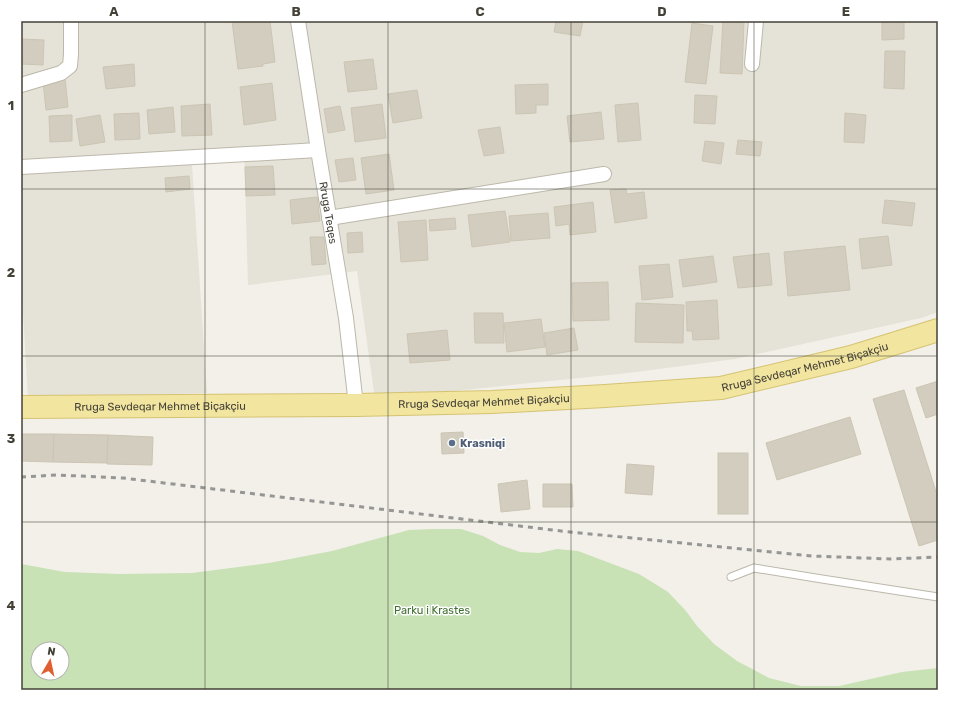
<svg xmlns="http://www.w3.org/2000/svg" width="959" height="711" font-family="Rubik,sans-serif">
<style>
.residential{fill:#e5e2d7}
.green{fill:#c8e1b5;fill-rule:evenodd}
.building{fill:#d2cdbf;stroke:#ccc5b3}
.lines{fill:none;stroke-linecap:round;stroke-linejoin:round}
.lane-casing{stroke:#bcb8ab;stroke-width:9}
.street-casing{stroke:#bcb8ab;stroke-width:16}
.primary-casing{stroke:#d5c372;stroke-width:24}
.lane{stroke:#fff;stroke-width:7}
.street{stroke:#fff;stroke-width:14}
.primary{stroke:#f2e5a0;stroke-width:22}
.rail{stroke:#969696;stroke-width:3;stroke-dasharray:5 5;stroke-linecap:butt}
.grid{fill:none;stroke:#444137;stroke-width:1;stroke-opacity:0.55}
.service-dot{fill:#5c6f8a;stroke:#fff;stroke-width:1.5}
.labels{text-anchor:middle;stroke-width:3;stroke-linejoin:round;paint-order:stroke}
.street-label{font-size:11px;fill:#444137;stroke:#fff}
.service-label{font-size:11px;font-weight:bold;fill:#4e5e75;stroke:#fff;text-anchor:start}
.park-label{font-size:11px;fill:#426f31;stroke:#fff}
.neatline{fill:none;stroke:#444137;stroke-width:1.5}
.grid-label{font-size:13px;text-anchor:middle;font-weight:bold;fill:#444137}
</style>
<rect width="100%" height="100%" fill="#f2f0e8"/>
<polygon class="residential" points="21,21 938,21 938,312 921,318 735,359 628,373 375,399 357,271 248,285 244,147 191,150 207,393 28,398 21,277"/>
<path class="green" d="M433 529H461L483 536 500 545 520 552 539 553 557 549 578 551 639 574 668 592 686 611 697 626 714 644 737 661 769 678 801 686H839L902 672 938 668V690H21V564L65 572 119 574 192 573 269 563 332 551 409 530ZM38 649H62V673H38Z"/>
<g class="building">
<polygon points="232,21 270,21 275,62 263,64 263,66 238,69"/>
<polygon points="556,21 583,21 580,36 554,32"/>
<polygon points="723,21 744,21 742,74 720,73"/>
<polygon points="882,21 904,21 904,39 882,40"/>
<polygon points="692,23 713,26 706,84 685,82"/>
<polygon points="21,39 44,40 43,65 21,64"/>
<polygon points="885,51 905,51 904,89 884,88"/>
<polygon points="373,59 377,89 348,92 344,62"/>
<polygon points="134,64 135,86 106,89 103,67"/>
<polygon points="65,78 68,107 46,110 43,81"/>
<polygon points="272,83 276,120 244,125 240,87"/>
<polygon points="548,84 548,105 536,105 536,113 516,114 515,85"/>
<polygon points="417,90 422,118 393,123 388,94"/>
<polygon points="695,95 717,96 715,124 694,123"/>
<polygon points="638,103 641,140 618,142 615,105"/>
<polygon points="210,104 212,135 182,136 181,106"/>
<polygon points="382,104 386,138 355,142 351,108"/>
<polygon points="340,106 345,130 328,133 324,109"/>
<polygon points="173,107 175,132 149,134 147,110"/>
<polygon points="601,112 604,139 570,142 567,116"/>
<polygon points="139,113 140,139 115,140 114,114"/>
<polygon points="845,113 866,115 864,143 844,142"/>
<polygon points="72,115 72,141 50,142 49,116"/>
<polygon points="100,115 105,142 80,146 76,119"/>
<polygon points="500,127 504,153 484,156 478,130"/>
<polygon points="738,140 762,142 760,156 736,154"/>
<polygon points="705,141 724,143 721,164 702,161"/>
<polygon points="389,154 394,190 366,194 361,158"/>
<polygon points="353,158 356,180 339,182 335,160"/>
<polygon points="273,166 275,195 246,196 245,167"/>
<polygon points="189,176 190,189 166,192 165,178"/>
<polygon points="626,189 627,194 644,192 647,218 615,223 610,190"/>
<polygon points="317,197 320,221 292,224 290,200"/>
<polygon points="885,200 915,203 912,226 882,223"/>
<polygon points="593,202 596,232 570,235 569,224 556,226 554,207"/>
<polygon points="505,211 510,242 472,247 468,215"/>
<polygon points="548,213 550,238 511,241 509,216"/>
<polygon points="455,218 456,229 430,231 429,220"/>
<polygon points="426,220 428,260 401,262 398,222"/>
<polygon points="362,232 363,252 348,253 347,233"/>
<polygon points="888,236 892,265 862,269 859,239"/>
<polygon points="310,237 324,237 326,264 312,265"/>
<polygon points="845,246 850,290 788,296 784,252"/>
<polygon points="769,253 772,285 738,288 733,257"/>
<polygon points="713,256 717,282 683,287 679,260"/>
<polygon points="669,264 673,297 642,300 639,266"/>
<polygon points="608,282 609,320 573,321 572,283"/>
<polygon points="717,300 719,339 693,340 692,331 687,331 686,302"/>
<polygon points="636,303 684,305 683,343 635,342"/>
<polygon points="474,313 503,313 504,343 475,343"/>
<polygon points="541,319 545,347 507,352 504,323"/>
<polygon points="574,328 578,350 547,355 544,333"/>
<polygon points="447,330 450,360 410,363 407,334"/>
<polygon points="938,381 938,414 926,418 916,388"/>
<polygon points="904,390 938,498 938,540 919,546 873,399"/>
<polygon points="850,417 861,454 777,480 766,443"/>
<polygon points="463,432 464,453 442,454 441,433"/>
<polygon points="21,434 54,434 53,462 21,461"/>
<polygon points="54,434 108,435 107,463 53,462"/>
<polygon points="108,435 153,437 152,465 107,464"/>
<rect x="718" y="453" width="30" height="61"/>
<polygon points="627,464 654,466 652,495 625,493"/>
<polygon points="527,480 530,509 501,512 498,484"/>
<polygon points="543,484 572,484 573,507 543,507"/>
</g>
<g class="lines">
<defs>
<polyline id="lane" points="731,577 754,568 822,579 938,597"/>
<g id="street">
<path id="s1" d="M298 21 318 150 346 318 356 405"/>
<polyline points="752,64 756,21"/>
<polyline points="21,85 61,73 70,66 71,54 71,21"/>
<polyline points="21,167 318,150"/>
<polyline points="329,218 604,174"/>
</g>
<g id="primary">
<path id="s2" d="M21 407 356 405 492 402 605 396 721 388 851 357 938 330"/>
</g>
</defs>
<use href="#lane" class="lane-casing"/>
<use href="#street" class="street-casing"/>
<use href="#primary" class="primary-casing"/>
<use href="#lane" class="lane"/>
<use href="#street" class="street"/>
<use href="#primary" class="primary"/>
<polyline class="rail" points="21,477 57,475 123,478 561,531 812,556 891,559 938,557"/>
</g>
<path class="grid" d="M205 21V690M388 21V690M571 21V690M754 21V690M21 189H938M21 356H938M21 522H938"/>
<circle class="service-dot" cx="452" cy="443" r="4"/>
<g class="labels">
<g class="street-label">
<text dy="4" stroke="none"><textPath href="#s1" startOffset="194">Rruga Teqes</textPath></text>
<text dy="4" stroke="none"><textPath href="#s2" startOffset="787">Rruga Sevdeqar Mehmet Biçakçiu</textPath></text>
<text dy="4" stroke="none"><textPath href="#s2" startOffset="463">Rruga Sevdeqar Mehmet Biçakçiu</textPath></text>
<text dy="4" stroke="none"><textPath href="#s2" startOffset="139">Rruga Sevdeqar Mehmet Biçakçiu</textPath></text>
</g>
<g class="service-label">
<text x="460" y="447">Krasniqi</text>
</g>
<g class="park-label">
<text x="432" y="614">Parku i Krastes</text>
</g>
</g>
<rect width="959" height="711" fill="none" stroke="#ffffff" stroke-width="44"/>
<g transform="translate(50 661) rotate(9)"><circle r="19" fill="#ffffff" stroke="#b4b3af"/>
<path d="M0-3L7 15L0 10L-7 15Z" fill="#e05f30"/>
<text y="-6" font-size="11" font-weight="bold" text-anchor="middle" fill="#444137">N</text>
</g>
<rect x="22" y="22" width="915" height="667" class="neatline"/>
<g class="grid-label">
<text x="114" y="16">A</text>
<text x="296" y="16">B</text>
<text x="480" y="16">C</text>
<text x="662" y="16">D</text>
<text x="846" y="16">E</text>
<text x="11" y="110">1</text>
<text x="11" y="277">2</text>
<text x="11" y="443">3</text>
<text x="11" y="610">4</text>
</g>
</svg>
